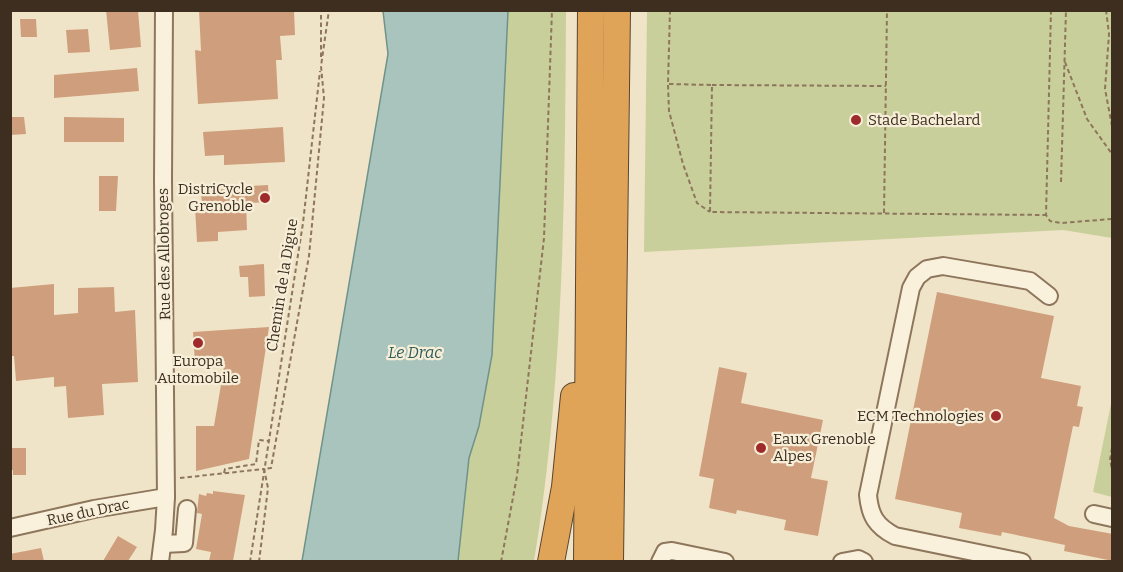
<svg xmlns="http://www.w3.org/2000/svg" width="1123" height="572" font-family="Bitter,serif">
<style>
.green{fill:#c9cf9b}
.water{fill:#a9c4bc;stroke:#6f938a;stroke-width:1.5}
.building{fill:#cf9f7d}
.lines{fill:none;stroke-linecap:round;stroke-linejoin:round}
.minor-casing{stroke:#8d765c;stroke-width:20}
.highway-casing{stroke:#5b4430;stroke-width:28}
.path{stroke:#8d765c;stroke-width:2;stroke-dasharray:4.5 3;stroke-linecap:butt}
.minor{stroke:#faf1dc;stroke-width:16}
.highway{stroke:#e0a458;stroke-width:26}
.poi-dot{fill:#9e2a2b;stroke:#f7eed8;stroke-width:2}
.labels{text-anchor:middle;stroke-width:4.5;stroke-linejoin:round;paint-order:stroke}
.poi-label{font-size:15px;fill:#3d2e20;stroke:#f7eed8;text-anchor:start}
.street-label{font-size:15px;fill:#3d2e20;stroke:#f7eed8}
.water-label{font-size:16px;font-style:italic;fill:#2f5d5a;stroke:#f7eed8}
</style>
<rect width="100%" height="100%" fill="#f0e4c8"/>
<g class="green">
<path d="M508 11H566C565 194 564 380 534 561L458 562 469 458 479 426 492 355Z"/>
<polygon points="647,11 1112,11 1112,238 1063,230 644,252"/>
<polygon points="1112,399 1112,497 1093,492"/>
</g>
<polygon class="water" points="383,11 508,11 492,355 479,426 469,458 458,561 302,561 388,54"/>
<g class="building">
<polygon points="106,10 138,10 141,47 110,50"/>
<polygon points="199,10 294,10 295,35 280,36 282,60 276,60 278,99 198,104 195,50 201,51"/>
<polygon points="20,19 36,19 37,37 21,37"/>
<polygon points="88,29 90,52 68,53 66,30"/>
<polygon points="137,68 139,91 54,98 54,75"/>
<polygon points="10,117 24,117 26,134 10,135"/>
<polygon points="64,117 124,118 124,142 64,142"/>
<polygon points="283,127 285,162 224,165 224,155 205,156 203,132"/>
<polygon points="99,176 118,176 116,211 99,211"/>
<polygon points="268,185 269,202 246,203 247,230 218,232 218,241 197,242 195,207 202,206 201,190 251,188 251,186"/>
<polygon points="264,264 265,296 249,297 248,277 240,277 239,266"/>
<polygon points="54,284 54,315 78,313 78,288 114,287 115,312 135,310 138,382 102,384 104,415 68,418 66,386 54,387 54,377 16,381 14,356 10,356 10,288"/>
<polygon points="937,292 1054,316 1041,378 1081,386 1077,406 1083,407 1079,427 1073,426 1054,518 1069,526 1113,534 1113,561 1064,551 1065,545 1002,532 1001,536 959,528 962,513 895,499"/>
<polygon points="269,327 249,459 196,471 196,426 214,426 225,361 195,363 193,332"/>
<polygon points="719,367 747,373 741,403 823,420 811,478 828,481 818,536 784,530 786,520 737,510 736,514 709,508 714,479 699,476"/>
<polygon points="10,448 26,448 26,475 13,475 13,470 10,470"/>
<polygon points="213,491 245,495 233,561 209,561 211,552 196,549 202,514 197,513 199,494 206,496 207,493 213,494"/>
<polygon points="118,536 137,547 128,561 103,561"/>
<polygon points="41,548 44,561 10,561 10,554"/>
</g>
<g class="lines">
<defs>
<g id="minor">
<polyline points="1094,514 1112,518"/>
<polyline points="10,528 94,509 166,497"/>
<polyline points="163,544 184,543 187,509"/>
<polyline points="160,562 164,530 166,497 163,180 164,10"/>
<polyline points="660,562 665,552 672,551 725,562"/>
<polyline points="842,562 858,559 864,562"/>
<path d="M1022 562 895 536C876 526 870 516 868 495L911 288 917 277 927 269 943 266 1030 281 1049 296"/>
</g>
<g id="highway">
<polyline points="551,562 565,487 574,396"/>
<polyline points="587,562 591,10"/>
<polyline points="610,562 617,10"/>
</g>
</defs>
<use href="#minor" class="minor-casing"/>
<use href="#highway" class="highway-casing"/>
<g class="path">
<polyline points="670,10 668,84 712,85 710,212 1046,215"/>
<polyline points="1051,10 1046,215 1050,221 1061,223 1112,219"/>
<polyline points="1106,10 1109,34 1105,89 1112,126"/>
<polyline points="321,57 321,10"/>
<polyline points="1065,62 1087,119 1112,154"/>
<polyline points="668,85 669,111 683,164 697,203 710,212"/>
<polyline points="712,85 886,86"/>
<polyline points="1061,182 1066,10"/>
<polyline points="884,213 887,10"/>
<polyline points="1112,448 1110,460 1112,469"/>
<polyline points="224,473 225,469 256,464 259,440 268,441"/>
<polyline points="180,478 264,469"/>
<polyline points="250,562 303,223 320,71"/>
<polyline points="259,562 268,488 264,469 271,468 309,256 324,98 321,66 329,10"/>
<polyline points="501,562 517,476 544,238 552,10"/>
</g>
<use href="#minor" class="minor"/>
<use href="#highway" class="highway"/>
</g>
<g class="poi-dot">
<circle cx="856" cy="120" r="6"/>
<circle cx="265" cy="198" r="6"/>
<circle cx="198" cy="343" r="6"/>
<circle cx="996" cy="416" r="6"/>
<circle cx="761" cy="448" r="6"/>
</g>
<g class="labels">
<g class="poi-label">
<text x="868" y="125">Stade Bachelard</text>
<text x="253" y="194" text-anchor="end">DistriCycle<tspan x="253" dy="17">Grenoble</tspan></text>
<text x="198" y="366" text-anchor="middle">Europa<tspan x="198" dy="17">Automobile</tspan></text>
<text x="984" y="421" text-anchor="end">ECM Technologies</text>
<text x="773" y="444">Eaux Grenoble<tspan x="773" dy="17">Alpes</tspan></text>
</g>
<g class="street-label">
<text transform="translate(164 254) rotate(-91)" y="5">Rue des Allobroges</text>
<text transform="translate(282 285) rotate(-81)" y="5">Chemin de la Digue</text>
<text transform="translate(88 512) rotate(-12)" y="5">Rue du Drac</text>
</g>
<g class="water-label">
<text x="415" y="358">Le Drac</text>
</g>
</g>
<rect width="1123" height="572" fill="none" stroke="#3d2e20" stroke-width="24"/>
</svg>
